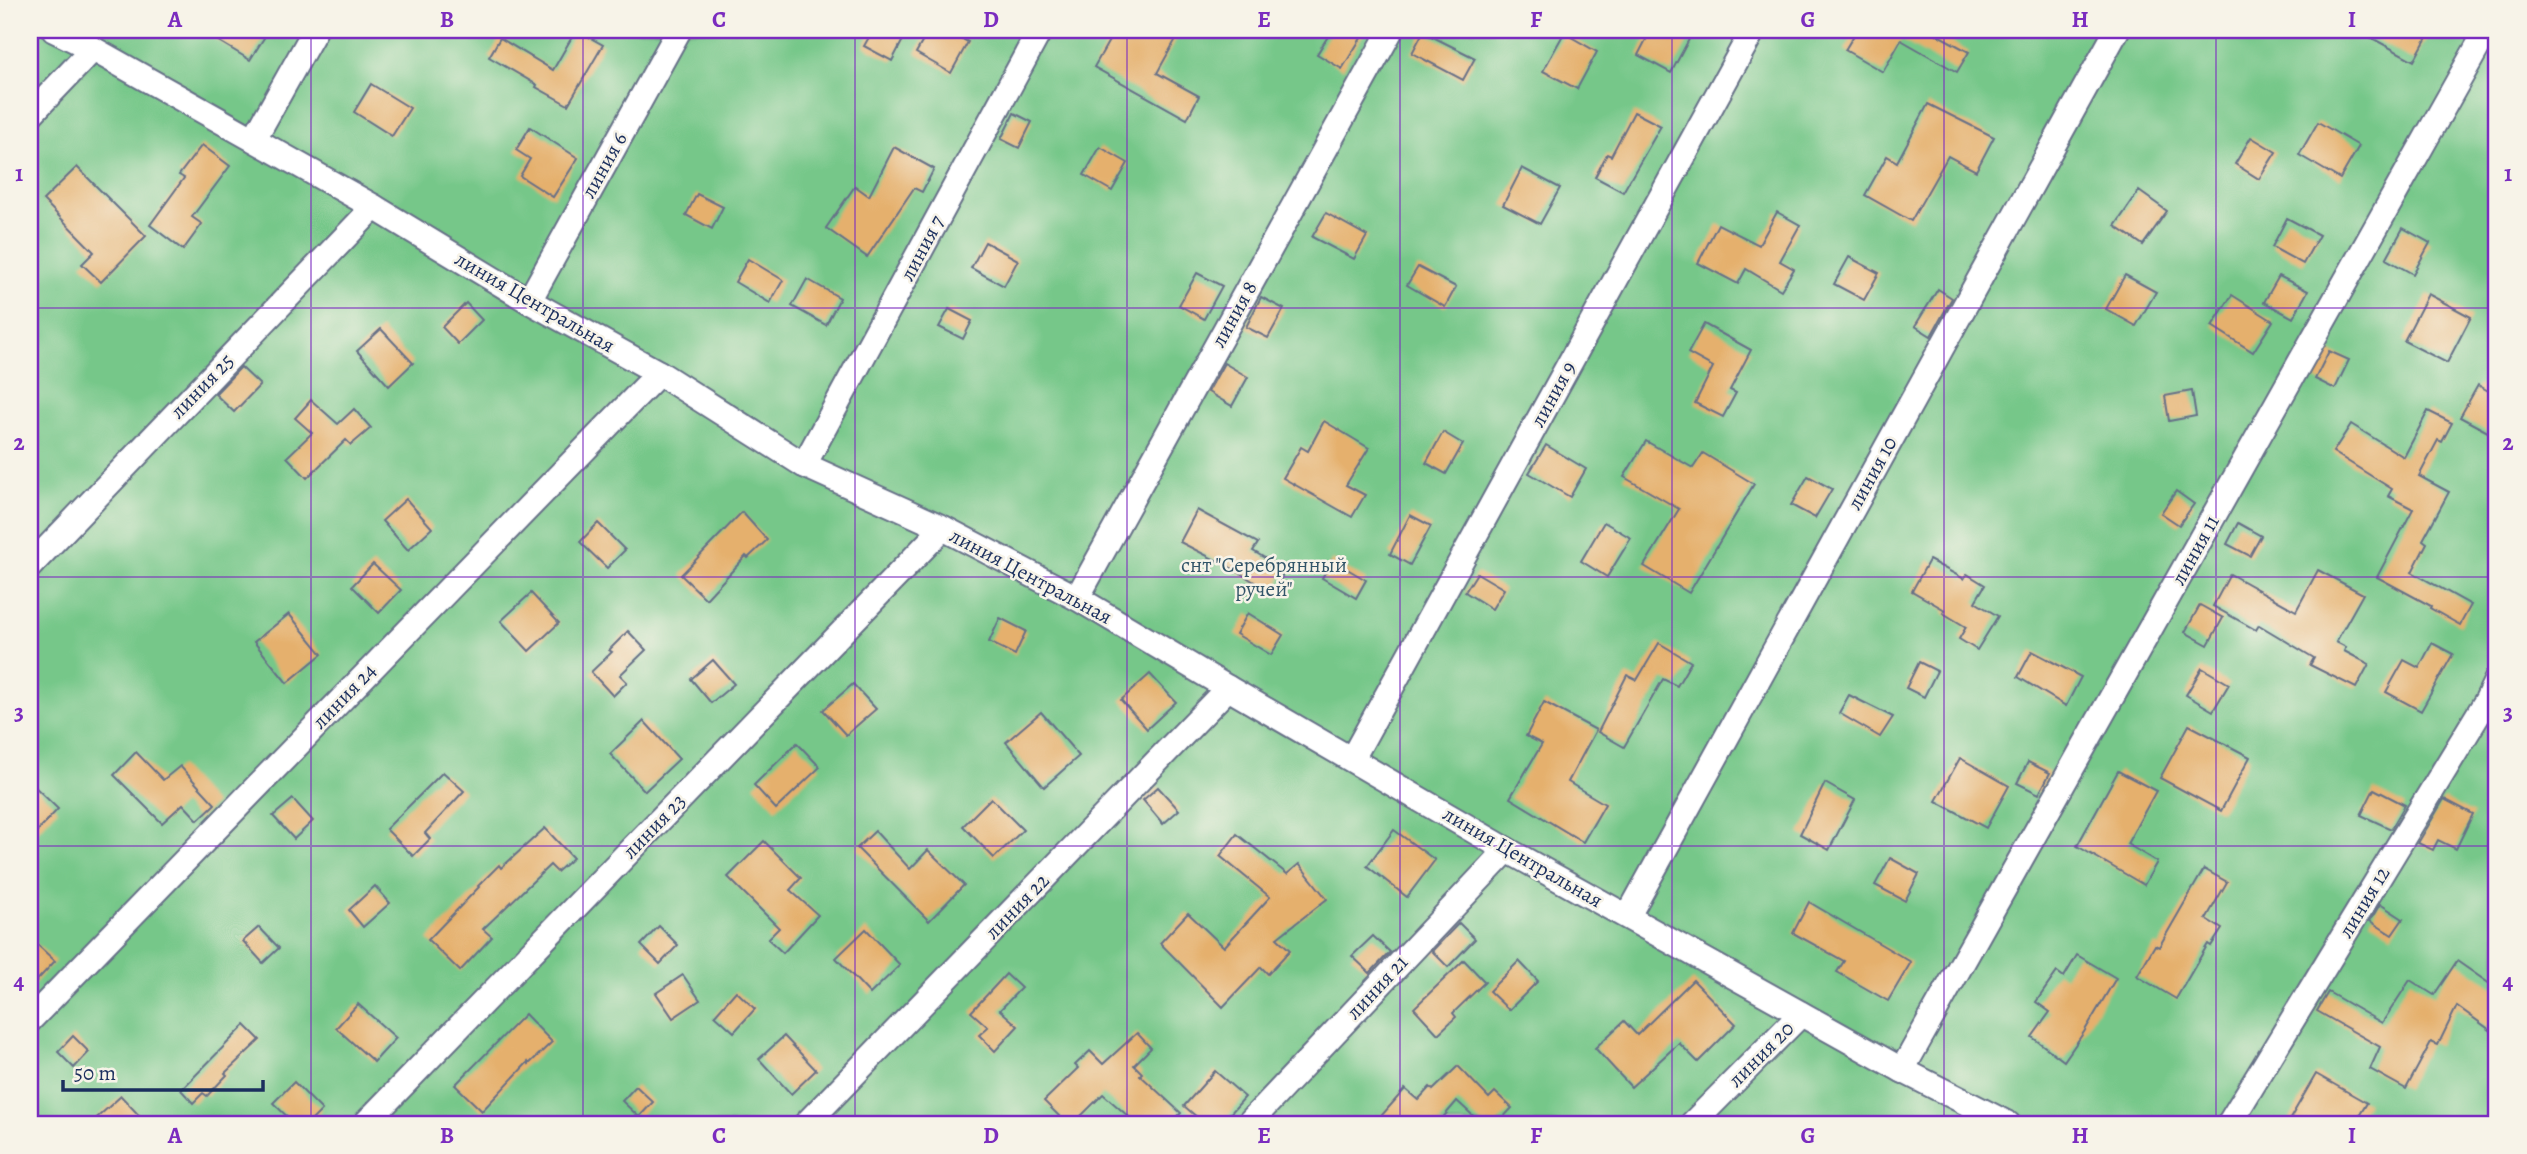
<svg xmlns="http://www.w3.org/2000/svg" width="2527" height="1154" font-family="Alegreya,serif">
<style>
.green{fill:#76c789;stroke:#487b74;stroke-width:2}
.building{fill:#e5b06d}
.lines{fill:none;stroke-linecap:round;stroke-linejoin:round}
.street-casing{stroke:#667087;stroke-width:28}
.street{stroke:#fff;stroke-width:24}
.grid{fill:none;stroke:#7b2cbf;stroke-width:2;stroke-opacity:0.55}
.labels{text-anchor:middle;stroke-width:5;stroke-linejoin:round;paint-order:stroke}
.street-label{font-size:21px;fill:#1b2f5e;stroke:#f7f3e8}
.park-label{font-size:21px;fill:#325569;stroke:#f7f3e8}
.neatline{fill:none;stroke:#7b2cbf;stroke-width:2.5}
.grid-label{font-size:23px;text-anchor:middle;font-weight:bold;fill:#7b2cbf}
</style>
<rect width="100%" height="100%" fill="#f7f3e8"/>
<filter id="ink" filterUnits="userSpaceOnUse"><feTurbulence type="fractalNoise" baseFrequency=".0143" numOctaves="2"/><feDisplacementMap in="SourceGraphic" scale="14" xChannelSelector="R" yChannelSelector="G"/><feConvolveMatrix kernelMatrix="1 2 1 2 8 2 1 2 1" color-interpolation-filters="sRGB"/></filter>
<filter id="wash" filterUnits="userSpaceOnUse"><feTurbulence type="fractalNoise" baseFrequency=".00686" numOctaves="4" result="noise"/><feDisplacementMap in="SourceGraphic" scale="28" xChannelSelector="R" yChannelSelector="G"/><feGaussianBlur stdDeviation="1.57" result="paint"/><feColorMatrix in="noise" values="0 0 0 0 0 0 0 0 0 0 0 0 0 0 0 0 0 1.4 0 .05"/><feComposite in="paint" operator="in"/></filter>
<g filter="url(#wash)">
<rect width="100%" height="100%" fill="#f2e8d2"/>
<rect class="green" x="30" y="30" width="2467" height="1094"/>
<g id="blocks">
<g class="building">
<polygon points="200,30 269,30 250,60"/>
<polygon points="576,30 603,45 568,105 536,87 537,85 489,57 500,38 553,70"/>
<polygon points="873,30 888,30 904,38 892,61 864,46"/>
<polygon points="929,30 946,30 968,42 951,73 916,53"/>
<polygon points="1115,30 1160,30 1176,39 1157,73 1199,96 1187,119 1094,67"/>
<polygon points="1332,30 1366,30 1342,69 1317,54"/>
<polygon points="1651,30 1694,30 1671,73 1638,55"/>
<polygon points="1857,30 1929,30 1969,52 1957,72 1901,40 1883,72 1845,50"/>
<polygon points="2357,30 2431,30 2414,61"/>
<polygon points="1423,32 1475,58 1463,80 1412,53"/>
<polygon points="1564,33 1597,52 1577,89 1543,71"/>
<polygon points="371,84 410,108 392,136 354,112"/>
<polygon points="1928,104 1994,137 1976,171 1948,156 1911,221 1865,195 1887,156 1897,162"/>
<polygon points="1634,112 1661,126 1623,192 1595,177 1607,154 1611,156"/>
<polygon points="1014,113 1032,122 1019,148 1001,139"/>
<polygon points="2318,122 2359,146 2340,179 2299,155"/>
<polygon points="530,127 578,158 553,197 520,176 530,159 516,150"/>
<polygon points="2251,137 2276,152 2259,179 2235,164"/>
<polygon points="202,145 230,166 192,217 202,224 183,250 150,225 184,178 179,175"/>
<polygon points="894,147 934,169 922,192 914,188 867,257 826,228 855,186 869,196"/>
<polygon points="1100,147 1128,163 1112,191 1084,175"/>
<polygon points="77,167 146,236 101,282 82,264 94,252 43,200"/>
<polygon points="1522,168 1560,188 1540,224 1503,205"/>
<polygon points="2139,191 2167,211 2143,245 2115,226"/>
<polygon points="697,194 723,207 712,229 686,215"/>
<polygon points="1777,212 1800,225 1780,261 1794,269 1781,290 1746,269 1738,284 1698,263 1718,224 1759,245"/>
<polygon points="1326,213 1367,236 1354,259 1312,237"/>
<polygon points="2287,218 2319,235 2303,264 2272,247"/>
<polygon points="2403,228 2430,243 2413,274 2386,259"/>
<polygon points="985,242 1018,260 1004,286 971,268"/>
<polygon points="1849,257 1879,273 1864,300 1834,284"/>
<polygon points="748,259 783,280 770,303 735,282"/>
<polygon points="1418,267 1456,287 1445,307 1407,285"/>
<polygon points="1197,273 1222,286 1204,319 1179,305"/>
<polygon points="2125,275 2156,292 2136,326 2106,309"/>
<polygon points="2279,276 2308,291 2293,318 2264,302"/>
<polygon points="807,279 840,298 826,325 792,306"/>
<polygon points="1938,289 1952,298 1931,336 1915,326"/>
<polygon points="2428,294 2471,317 2447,363 2404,341"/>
<polygon points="2232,295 2273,321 2253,352 2212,326"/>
<polygon points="1261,297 1284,309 1268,338 1246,327"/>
<polygon points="466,303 482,320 458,344 442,327"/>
<polygon points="949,309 972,321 963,339 939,327"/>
<polygon points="1704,324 1751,350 1730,390 1736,393 1723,417 1695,403 1713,367 1688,353"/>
<polygon points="381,329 413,363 389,386 357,351"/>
<polygon points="2329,351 2349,360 2335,389 2315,379"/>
<polygon points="1224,363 1248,377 1232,406 1208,392"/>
<polygon points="241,367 260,385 234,412 215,394"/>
<polygon points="2478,385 2497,396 2497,437 2460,417"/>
<polygon points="2192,391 2196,416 2169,421 2165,396"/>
<polygon points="311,400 338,424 354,409 371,428 351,445 346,440 307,478 287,457 312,433 295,418"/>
<polygon points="2428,411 2452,423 2442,442 2438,440 2419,476 2449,492 2423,540 2427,543 2412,572 2471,605 2460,625 2430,608 2431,606 2377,577 2413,509 2388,496 2392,489 2333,452 2351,424 2404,457"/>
<polygon points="1324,421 1369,448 1346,485 1365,495 1352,517 1283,478 1301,447 1308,451"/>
<polygon points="1443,432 1463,444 1446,474 1426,463"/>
<polygon points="1646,441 1693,468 1703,453 1754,484 1689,593 1644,566 1679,509 1624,477"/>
<polygon points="1546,445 1586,469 1570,497 1529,473"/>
<polygon points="1808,476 1832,489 1815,518 1791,505"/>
<polygon points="2176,491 2194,504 2179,525 2161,513"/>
<polygon points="406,499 432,528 408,550 382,521"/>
<polygon points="1197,510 1258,543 1253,551 1285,570 1273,594 1237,571 1180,542"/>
<polygon points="742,512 767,540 748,558 746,556 706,599 681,575"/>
<polygon points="1410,515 1431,526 1410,565 1390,554"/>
<polygon points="1604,522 1631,538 1607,577 1581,561"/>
<polygon points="598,523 625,550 607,568 580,542"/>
<polygon points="2238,523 2261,536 2250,556 2227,544"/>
<polygon points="1332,560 1366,580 1356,598 1322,578"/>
<polygon points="1929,560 1964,579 1967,574 1985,585 1975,602 1998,616 1977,650 1959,639 1966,627 1943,613 1945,610 1912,591"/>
<polygon points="373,564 401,590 379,613 352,586"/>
<polygon points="2318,570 2363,594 2336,642 2346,647 2344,651 2369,664 2356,688 2310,665 2314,658 2259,625 2256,630 2213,606 2230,574 2296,611"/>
<polygon points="1477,573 1504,589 1492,609 1465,592"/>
<polygon points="531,593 559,623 529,651 501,621"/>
<polygon points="2200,605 2223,618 2208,645 2185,632"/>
<polygon points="1248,613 1283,635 1271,655 1236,634"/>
<polygon points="289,614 322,654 287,683 254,642"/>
<polygon points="1000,618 1026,631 1015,655 989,642"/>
<polygon points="628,631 646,650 620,675 627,682 613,696 591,672 612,652 609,650"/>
<polygon points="1659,643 1691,662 1677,686 1663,679 1624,747 1598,732 1627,675 1637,680"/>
<polygon points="2432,643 2453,654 2421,711 2386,692 2404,660 2419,668"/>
<polygon points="2032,651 2081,677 2066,706 2018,677"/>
<polygon points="713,660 734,684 711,703 691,679"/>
<polygon points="1919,662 1937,671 1924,697 1906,688"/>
<polygon points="2202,668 2229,684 2213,711 2186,695"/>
<polygon points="1150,674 1176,702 1147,729 1121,700"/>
<polygon points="853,684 876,709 846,735 823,710"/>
<polygon points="1849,695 1893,717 1880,737 1839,713"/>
<polygon points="1544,702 1596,730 1568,782 1605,804 1583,842 1510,798 1542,744 1526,736"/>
<polygon points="1041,712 1079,756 1044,787 1006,742"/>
<polygon points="644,721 679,759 645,791 610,754"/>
<polygon points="2189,725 2250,757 2221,811 2160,778"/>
<polygon points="797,743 820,767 776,809 754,785"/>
<polygon points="136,752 163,780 180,766 215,804 198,820 183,804 162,823 114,775"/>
<polygon points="1960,758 2009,786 1986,828 1936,801"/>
<polygon points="2028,762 2050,773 2039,794 2017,783"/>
<polygon points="2118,771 2156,791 2127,844 2157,862 2144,885 2077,846"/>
<polygon points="443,772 464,791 425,833 430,839 413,856 386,829"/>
<polygon points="30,782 58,809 30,839"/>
<polygon points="1825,783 1855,800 1829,850 1800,834"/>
<polygon points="1158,787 1179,810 1163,824 1143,800"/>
<polygon points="2374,789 2405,805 2391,829 2361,815"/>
<polygon points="991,798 1023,830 994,858 963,826"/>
<polygon points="293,799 313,821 294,839 273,816"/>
<polygon points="2444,799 2473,814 2456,849 2438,840 2433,850 2418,843"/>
<polygon points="545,828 573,858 557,872 550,865 483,929 492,937 460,971 428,940 479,887 478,886 499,865 501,868"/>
<polygon points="1394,830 1435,860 1407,897 1367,866"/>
<polygon points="875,831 910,869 928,850 964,885 929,921 857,848"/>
<polygon points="1237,834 1287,874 1299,864 1327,899 1277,938 1290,950 1268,974 1261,967 1223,1007 1160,943 1188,913 1224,947 1270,897 1220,856"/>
<polygon points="764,841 801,878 790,890 818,915 783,953 768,939 779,928 728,877"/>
<polygon points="1890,858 1919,874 1905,901 1875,885"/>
<polygon points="2204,869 2227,882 2206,919 2222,929 2211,946 2208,944 2176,999 2137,976 2155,945 2159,947"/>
<polygon points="375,886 390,903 363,927 349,910"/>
<polygon points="1809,902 1911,962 1888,1001 1837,972 1844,961 1793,933"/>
<polygon points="2380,904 2403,919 2392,935 2370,921"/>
<polygon points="1459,923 1475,939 1448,967 1432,951"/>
<polygon points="659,926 678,945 660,964 641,945"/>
<polygon points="259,927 279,948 263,963 243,941"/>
<polygon points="866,929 900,965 870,994 836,958"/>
<polygon points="1373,936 1390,952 1370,973 1352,956"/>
<polygon points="30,938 55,961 30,988"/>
<polygon points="2077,955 2116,978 2084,1032 2064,1061 2032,1037 2050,1012 2036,1002 2057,972 2064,977"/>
<polygon points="1464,960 1485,982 1453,1013 1456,1017 1438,1034 1414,1008"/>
<polygon points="1519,961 1538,981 1509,1010 1489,991"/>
<polygon points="2457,961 2497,989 2497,1035 2457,1006 2438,1045 2431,1042 2406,1089 2370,1069 2380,1047 2317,1011 2328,992 2382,1023 2410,980 2434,995"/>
<polygon points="1006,974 1021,988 1000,1010 1018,1026 995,1051 979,1035 988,1027 971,1012"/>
<polygon points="683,975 700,1000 673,1018 656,993"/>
<polygon points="1693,980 1736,1024 1698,1062 1679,1043 1631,1087 1595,1048 1624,1021 1637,1035"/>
<polygon points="736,991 755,1009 734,1032 715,1015"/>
<polygon points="358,1004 396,1038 374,1062 336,1028"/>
<polygon points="525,1014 552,1042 529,1064 528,1062 482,1111 455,1085"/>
<polygon points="245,1025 260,1040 225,1073 227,1075 207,1096 203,1093 193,1103 181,1090"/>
<polygon points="1137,1033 1151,1048 1134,1065 1142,1073 1140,1075 1181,1113 1171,1124 1137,1124 1103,1094 1073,1124 1067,1124 1044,1101 1078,1068 1075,1065 1090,1051 1103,1064"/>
<polygon points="73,1036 89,1052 74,1068 58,1052"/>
<polygon points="784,1036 816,1070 791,1094 759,1059"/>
<polygon points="1458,1066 1489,1098 1495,1092 1512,1108 1497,1124 1482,1124 1457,1101 1440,1121 1443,1124 1374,1124 1405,1089 1418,1100 1430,1087 1433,1090"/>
<polygon points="1215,1071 1245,1097 1221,1124 1205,1124 1184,1106"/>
<polygon points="2316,1074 2367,1103 2354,1124 2287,1124"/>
<polygon points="294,1082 322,1110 308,1124 295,1124 273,1103"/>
<polygon points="636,1086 653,1102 639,1117 622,1101"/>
<polygon points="121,1096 147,1124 90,1124"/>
</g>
</g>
</g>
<g filter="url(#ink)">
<use href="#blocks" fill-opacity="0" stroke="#667087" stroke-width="2"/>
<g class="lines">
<defs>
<g id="street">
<polyline points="54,30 93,49 374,207 529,301 659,373 804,465 943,528 1077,598 1228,688 1507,850 1902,1070 2008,1124"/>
<polyline points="30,115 93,49"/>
<polyline points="254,139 315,30"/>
<polyline points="529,301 679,30"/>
<polyline points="804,465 1040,30"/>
<polyline points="30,566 374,207"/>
<polyline points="1077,598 1391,30"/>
<polyline points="1352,759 1753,30"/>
<polyline points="1628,916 2117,30"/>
<polyline points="30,1020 659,373"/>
<polyline points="1902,1070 2487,30"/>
<polyline points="365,1124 943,528"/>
<polyline points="806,1124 1228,688"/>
<polyline points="1248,1124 1507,850"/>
<polyline points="1692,1124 1801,1014"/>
<polyline points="2229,1124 2487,700 2497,679"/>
</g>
</defs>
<use href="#street" class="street-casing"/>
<use href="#street" class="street"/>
</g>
</g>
<path class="grid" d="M311 30V1124M583 30V1124M855 30V1124M1127 30V1124M1400 30V1124M1672 30V1124M1944 30V1124M2216 30V1124M30 308H2497M30 577H2497M30 846H2497"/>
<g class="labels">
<g class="street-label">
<text transform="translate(604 165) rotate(-61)" y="7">линия 6</text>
<text transform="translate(922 248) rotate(-62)" y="7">линия 7</text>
<text transform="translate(535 302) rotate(30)" y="7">линия Центральная</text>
<text transform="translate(1234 314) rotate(-61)" y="7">линия 8</text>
<text transform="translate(202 386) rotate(-46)" y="7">линия 25</text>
<text transform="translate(1553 394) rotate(-61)" y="7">линия 9</text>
<text transform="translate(1872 473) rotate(-61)" y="7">линия 10</text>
<text transform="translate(2195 550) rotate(-61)" y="7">линия 11</text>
<text transform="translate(1031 576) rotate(28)" y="7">линия Центральная</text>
<text transform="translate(344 696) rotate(-46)" y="7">линия 24</text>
<text transform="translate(654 826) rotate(-46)" y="7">линия 23</text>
<text transform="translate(1523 857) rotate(30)" y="7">линия Центральная</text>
<text transform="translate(2364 902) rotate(-59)" y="7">линия 12</text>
<text transform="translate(1017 906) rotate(-46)" y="7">линия 22</text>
<text transform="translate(1377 987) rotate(-47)" y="7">линия 21</text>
<text transform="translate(1761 1054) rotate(-45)" y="7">линия 20</text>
</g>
<g class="park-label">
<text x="1264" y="572">снт "Серебрянный<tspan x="1264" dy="24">ручей"</tspan></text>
</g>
</g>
<rect width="2527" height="1154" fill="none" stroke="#f7f3e8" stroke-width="77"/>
<path d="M63 1080v10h200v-10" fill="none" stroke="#1b2f5e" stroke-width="3.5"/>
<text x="74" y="1080" font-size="21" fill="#1b2f5e" stroke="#f7f3e8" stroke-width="5" paint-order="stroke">50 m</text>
<rect x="38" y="38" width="2450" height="1078" class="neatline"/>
<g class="grid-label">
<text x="175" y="27">A</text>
<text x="447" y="27">B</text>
<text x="719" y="27">C</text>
<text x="991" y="27">D</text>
<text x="1264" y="27">E</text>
<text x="1536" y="27">F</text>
<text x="1808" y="27">G</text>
<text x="2080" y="27">H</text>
<text x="2352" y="27">I</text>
<text x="19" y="181">1</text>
<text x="2508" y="181">1</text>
<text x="19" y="450">2</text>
<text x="2508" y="450">2</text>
<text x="19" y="720">3</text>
<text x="2508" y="720">3</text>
<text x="19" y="989">4</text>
<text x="2508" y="989">4</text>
<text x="175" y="1143">A</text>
<text x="447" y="1143">B</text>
<text x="719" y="1143">C</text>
<text x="991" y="1143">D</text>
<text x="1264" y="1143">E</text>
<text x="1536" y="1143">F</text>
<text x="1808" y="1143">G</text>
<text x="2080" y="1143">H</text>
<text x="2352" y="1143">I</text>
</g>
</svg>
